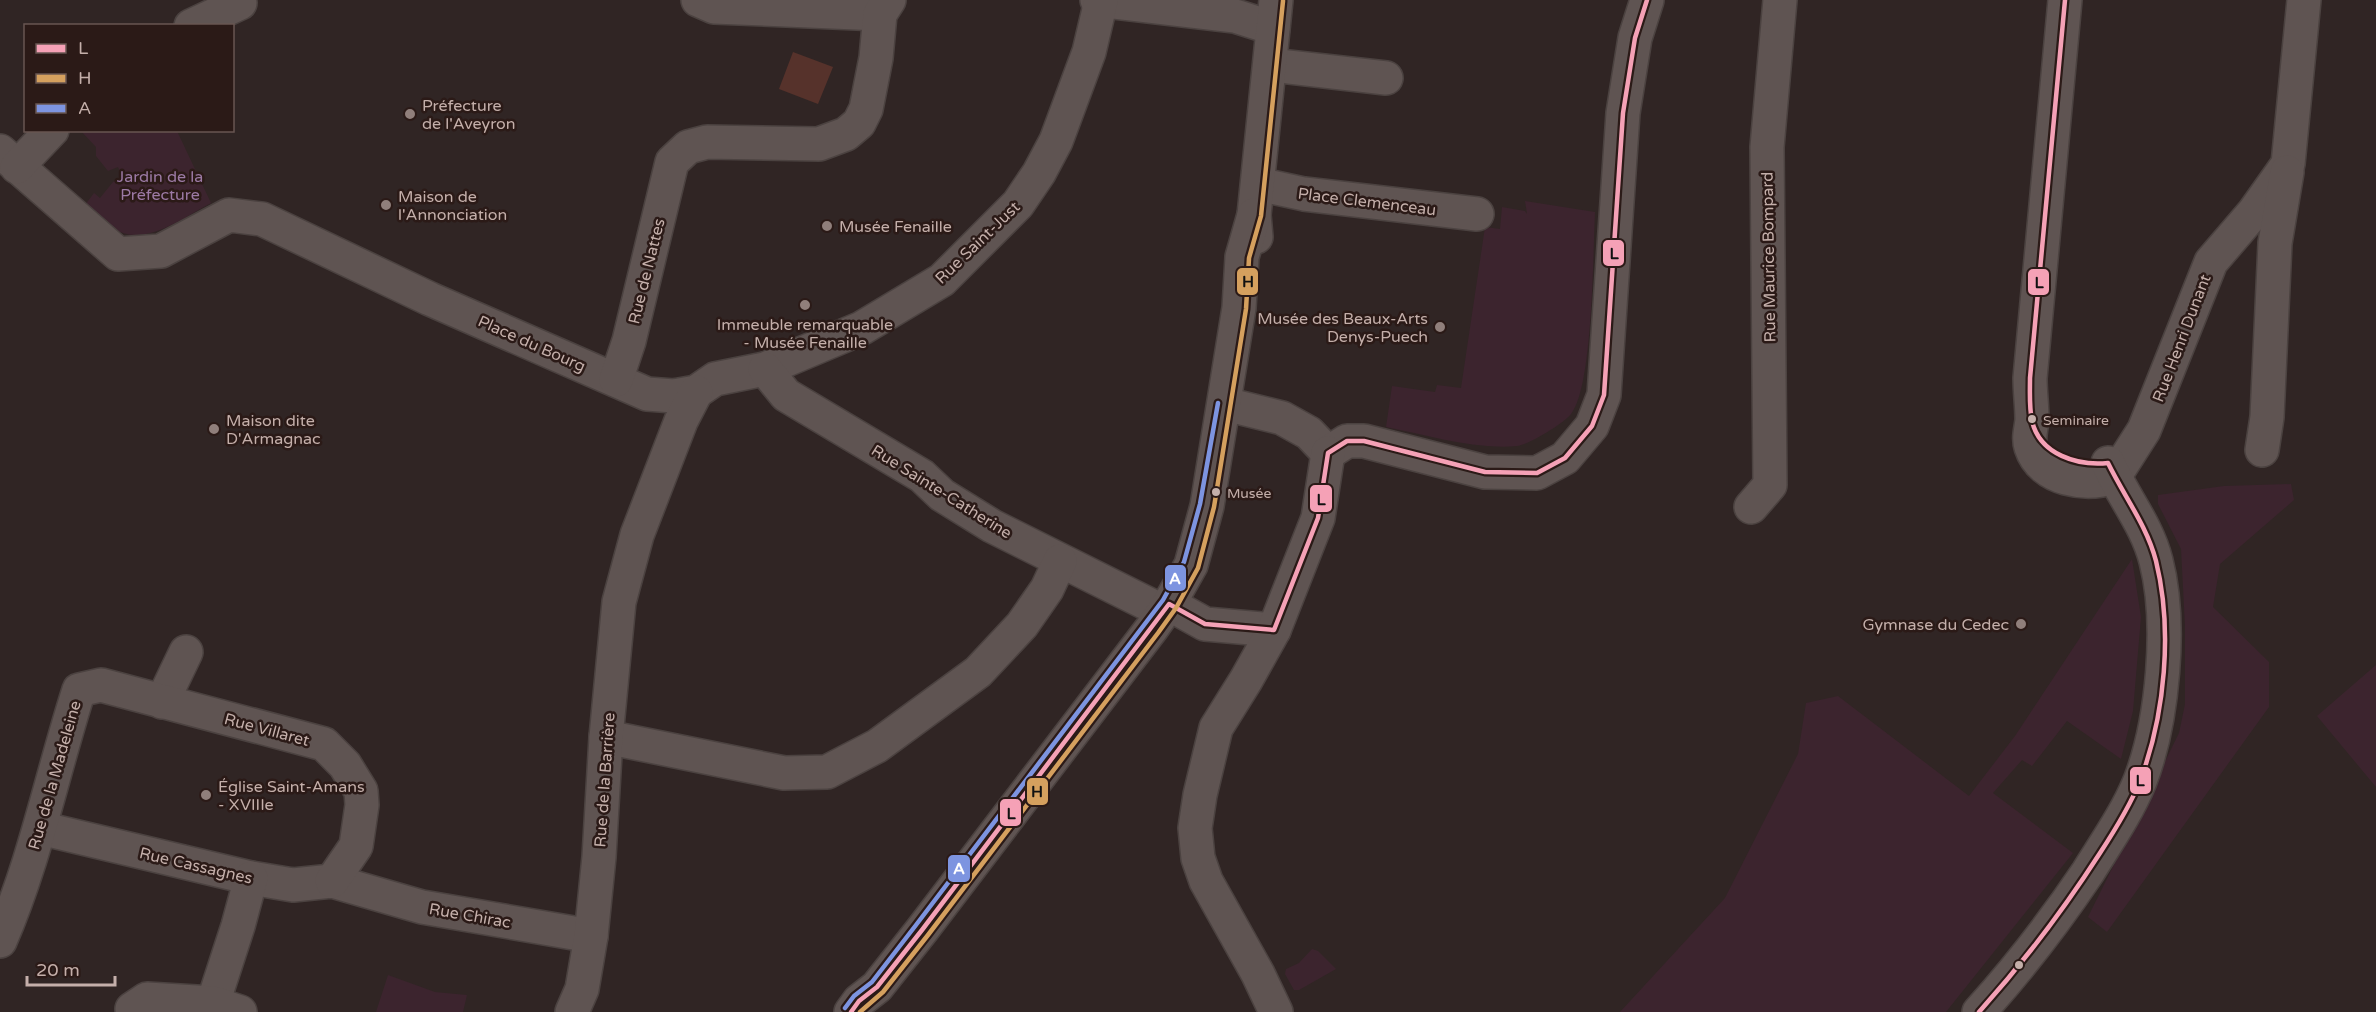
<svg xmlns="http://www.w3.org/2000/svg" width="2376" height="1012" font-family="'Varela Round',sans-serif">
<style>
.green{fill:#3c242e}
.water{fill:#56322b}
.lines{fill:none;stroke-linecap:round;stroke-linejoin:round}
.minor-casing{stroke:#4b4240;stroke-width:36}
.minor{stroke:#5f5452;stroke-width:33}
.bus-1-casing{stroke:#2b1a17;stroke-width:9}
.bus-2-casing{stroke:#2b1a17;stroke-width:9}
.bus-3-casing{stroke:#2b1a17;stroke-width:9}
.bus-1{stroke:#f5a1b6;stroke-width:4.5}
.bus-2{stroke:#d5a05e;stroke-width:4.5}
.bus-3{stroke:#7d94e0;stroke-width:4.5}
.poi-dot{fill:#907f7b;stroke:#2b1a17;stroke-width:2}
.bus-dot{fill:#c4afaa;stroke:#2b1a17;stroke-width:2}
.labels{text-anchor:middle;stroke-width:5;stroke-linejoin:round;paint-order:stroke}
.bus-label{font-size:14px;fill:#c4afaa;stroke:#2b1a17;text-anchor:start}
.poi-label{font-size:16px;fill:#c4afaa;stroke:#2b1a17;text-anchor:start}
.park-label{font-size:16px;fill:#9c7aa5;stroke:#2b1a17}
.street-label{font-size:16px;fill:#c4afaa;stroke:#2b1a17}
.line-badge{stroke:#2b1a17;stroke-width:2}
.badge-label{font-size:16px;text-anchor:middle;font-weight:bold;fill:#fff}
.pale-badge-label{font-size:16px;text-anchor:middle;font-weight:bold;fill:#111}
</style>
<rect width="100%" height="100%" fill="#302524"/>
<g class="green">
<path d="M81 131H177L211 203C184 217 145 248 114 229 104 223 94 213 85 205L94 193 100 198 113 182 123 177 118 167 108 171 96 156V147Z"/>
<path d="M1525 201 1595 212C1593 252 1593 388 1571 414 1563 424 1528 445 1517 446 1473 450 1428 435 1386 427L1392 386 1435 392 1437 385 1461 388 1485 227 1500 229 1502 207 1525 211 1527 214Z"/>
<polygon points="2291,484 2294,500 2220,564 2213,607 2269,662 2269,707 2107,932 2088,917 2179,733 2185,704 2185,626 2181,549 2158,504 2158,495 2224,486"/>
<polygon points="2132,559 2141,617 2133,711 2121,759 2067,721 2032,766 2022,760 1993,793 2073,853 1946,1012 1620,1012 1725,898 1798,754 1806,703 1838,696 1969,796 2015,736"/>
<polygon points="2376,665 2376,787 2317,716"/>
<polygon points="1312,949 1318,951 1336,969 1299,990 1294,990 1285,974 1286,969 1299,963"/>
<polygon points="388,975 435,992 467,995 463,1012 376,1012"/>
</g>
<polygon class="water" points="793,52 833,67 818,104 779,89"/>
<g class="lines">
<defs>
<g id="minor">
<polyline points="698,0 714,7 880,14"/>
<polyline points="1097,0 1235,16 1273,28"/>
<path d="M2065 0 2030 378C2030 392 2032 406 2032 420 2031 430 2028 438 2031 447 2042 481 2086 486 2114 477L2144 430 2211 262 2254 212 2288 164 2304 0"/>
<polyline points="191,26 240,3"/>
<polyline points="1270,65 1386,78"/>
<polyline points="0,151 118,254 161,251 229,215 262,219 430,299 647,394 674,396 696,392 715,379 765,369 862,328 942,280 1018,204 1039,173 1056,141 1089,52 1101,1"/>
<polyline points="17,167 52,130"/>
<polyline points="1258,184 1304,194 1477,214"/>
<polyline points="1256,237 1254,215 1276,0"/>
<polyline points="765,369 786,395 922,476 942,495 992,526 1164,612"/>
<polyline points="616,380 629,341 672,162 688,147 707,142 819,144 846,134 859,123 866,109 876,58 880,14 889,0"/>
<polyline points="1225,404 1282,418 1309,433 1328,453"/>
<polyline points="2262,450 2267,417 2275,243 2287,172"/>
<polyline points="1328,453 1347,441 1364,441 1485,472 1537,473 1565,458 1592,426 1604,395 1623,113 1635,38 1647,0"/>
<polyline points="1751,507 1770,485 1767,147 1780,0"/>
<polyline points="1169,604 1205,624 1274,630"/>
<polyline points="162,702 186,652"/>
<polyline points="606,737 784,773 827,772 877,746 978,672 1022,625 1047,589 1060,561"/>
<polyline points="40,828 251,878 293,885 332,881 422,907 591,936"/>
<path d="M0 941C35 861 52 774 79 690L101 685 324 744 345 765 361 791 362 805 356 846 332 881"/>
<polyline points="213,1003 238,926 251,878"/>
<polyline points="132,1009 147,999 213,1003 240,1012"/>
<polyline points="572,1012 582,989 591,936 599,857 606,737 619,602 637,535 681,421 696,392"/>
<polyline points="851,1012 859,1001 877,987 922,930 1152,628 1169,604 1191,565 1207,506 1239,308 1242,257 1254,215"/>
<polyline points="1276,1012 1258,974 1206,881 1198,858 1195,828 1200,795 1216,728 1246,680 1274,630 1318,518 1328,453"/>
<path d="M1979 1012C2019 968 2055 921 2088 872 2106 843 2127 813 2140 781 2163 721 2172 623 2156 561 2147 525 2123 497 2108 463"/>
</g>
</defs>
<use href="#minor" class="minor-casing"/>
<use href="#minor" class="minor"/>
<defs>
<g id="bus-1">
<polyline points="851,1012 859,1001 877,987 922,930 1169,604 1205,624 1274,630 1318,518 1328,453 1347,441 1364,441 1485,472 1537,473 1565,458 1592,426 1604,395 1623,113 1635,38 1647,0"/>
<path d="M1979 1012C2024 962 2064 909 2100 853 2115 830 2130 806 2140 781 2165 715 2173 630 2156 561 2147 526 2124 496 2108 463 2078 466 2040 455 2032 421 2029 407 2030 392 2030 378L2065 0"/>
</g>
<polyline id="bus-2" points="860,1012 883,992 928,935 1158,633 1176,608 1198,568 1214,507 1246,309 1249,258 1261,216 1283,1"/>
<polyline id="bus-3" points="845,1008 854,996 872,982 916,925 1163,600 1184,562 1200,504 1218,403"/>
</defs>
<use href="#bus-1" class="bus-1-casing"/>
<use href="#bus-2" class="bus-2-casing"/>
<use href="#bus-3" class="bus-3-casing"/>
<use href="#bus-1" class="bus-1"/>
<use href="#bus-2" class="bus-2"/>
<use href="#bus-3" class="bus-3"/>
</g>
<g class="poi-dot">
<circle cx="410" cy="114" r="6"/>
<circle cx="386" cy="205" r="6"/>
<circle cx="827" cy="226" r="6"/>
<circle cx="805" cy="305" r="6"/>
<circle cx="1440" cy="327" r="6"/>
<circle cx="214" cy="429" r="6"/>
<circle cx="2021" cy="624" r="6"/>
<circle cx="206" cy="795" r="6"/>
</g>
<g class="bus-dot">
<circle cx="2032" cy="419" r="5"/>
<circle cx="1216" cy="492" r="5"/>
<circle cx="2019" cy="965" r="5"/>
</g>
<g class="labels">
<g class="bus-label">
<text x="2043" y="425">Seminaire</text>
<text x="1227" y="498">Musée</text>
</g>
<g class="poi-label">
<text x="422" y="111">Préfecture<tspan x="422" dy="18">de l'Aveyron</tspan></text>
<text x="398" y="202">Maison de<tspan x="398" dy="18">l'Annonciation</tspan></text>
<text x="839" y="232">Musée Fenaille</text>
<text x="1428" y="324" text-anchor="end">Musée des Beaux-Arts<tspan x="1428" dy="18">Denys-Puech</tspan></text>
<text x="805" y="330" text-anchor="middle">Immeuble remarquable<tspan x="805" dy="18">- Musée Fenaille</tspan></text>
<text x="226" y="426">Maison dite<tspan x="226" dy="18">D'Armagnac</tspan></text>
<text x="2009" y="630" text-anchor="end">Gymnase du Cedec</text>
<text x="218" y="792">Église Saint-Amans<tspan x="218" dy="18">- XVIIIe</tspan></text>
</g>
<g class="park-label">
<text x="160" y="182">Jardin de la<tspan x="160" dy="18">Préfecture</tspan></text>
</g>
<g class="street-label">
<text transform="translate(1367 201) rotate(7)" y="6">Place Clemenceau</text>
<text transform="translate(977 242) rotate(-44)" y="6">Rue Saint-Just</text>
<text transform="translate(1768 257) rotate(-91)" y="6">Rue Maurice Bompard</text>
<text transform="translate(646 271) rotate(-76)" y="6">Rue de Nattes</text>
<text transform="translate(2181 338) rotate(-69)" y="6">Rue Henri Dunant</text>
<text transform="translate(532 343) rotate(24)" y="6">Place du Bourg</text>
<text transform="translate(942 491) rotate(32)" y="6">Rue Sainte-Catherine</text>
<text transform="translate(267 729) rotate(15)" y="6">Rue Villaret</text>
<text transform="translate(54 775) rotate(-74)" y="6">Rue de la Madeleine</text>
<text transform="translate(604 780) rotate(-86)" y="6">Rue de la Barrière</text>
<text transform="translate(196 865) rotate(13)" y="6">Rue Cassagnes</text>
<text transform="translate(470 915) rotate(10)" y="6">Rue Chirac</text>
</g>
</g>
<g class="line-badge">
<rect x="1602" y="239" width="23" height="28" rx="6" fill="#f5a1b6"/>
<rect x="1236" y="267" width="23" height="29" rx="6" fill="#d5a05e"/>
<rect x="2027" y="268" width="23" height="28" rx="6" fill="#f5a1b6"/>
<rect x="1309" y="484" width="24" height="29" rx="6" fill="#f5a1b6"/>
<rect x="1164" y="564" width="23" height="28" rx="6" fill="#7d94e0"/>
<rect x="2129" y="766" width="23" height="29" rx="6" fill="#f5a1b6"/>
<rect x="1026" y="777" width="23" height="29" rx="6" fill="#d5a05e"/>
<rect x="999" y="798" width="23" height="29" rx="6" fill="#f5a1b6"/>
<rect x="947" y="854" width="24" height="29" rx="6" fill="#7d94e0"/>
</g>
<g class="badge-label">
<text x="1175" y="584">A</text>
<text x="959" y="874">A</text>
</g>
<g class="pale-badge-label">
<text x="1614" y="259">L</text>
<text x="1248" y="287">H</text>
<text x="2039" y="288">L</text>
<text x="1321" y="505">L</text>
<text x="2140" y="786">L</text>
<text x="1037" y="797">H</text>
<text x="1011" y="819">L</text>
</g>
<rect x="24" y="24" width="210" height="108" fill="#2b1a17" stroke="#685652" stroke-width="1.5"/>
<rect x="36" y="44" width="30" height="9" fill="#f5a1b6" stroke="#685652" stroke-width="1.5"/>
<text x="78" y="54" font-size="18" fill="#c4afaa">L</text>
<rect x="36" y="74" width="30" height="9" fill="#d5a05e" stroke="#685652" stroke-width="1.5"/>
<text x="78" y="84" font-size="18" fill="#c4afaa">H</text>
<rect x="36" y="104" width="30" height="9" fill="#7d94e0" stroke="#685652" stroke-width="1.5"/>
<text x="78" y="114" font-size="18" fill="#c4afaa">A</text>
<path d="M27 976v9h88v-9" fill="none" stroke="#c4afaa" stroke-width="3"/>
<text x="36" y="976" font-size="18" fill="#c4afaa" stroke="#2b1a17" stroke-width="4.5" paint-order="stroke">20 m</text>
</svg>
